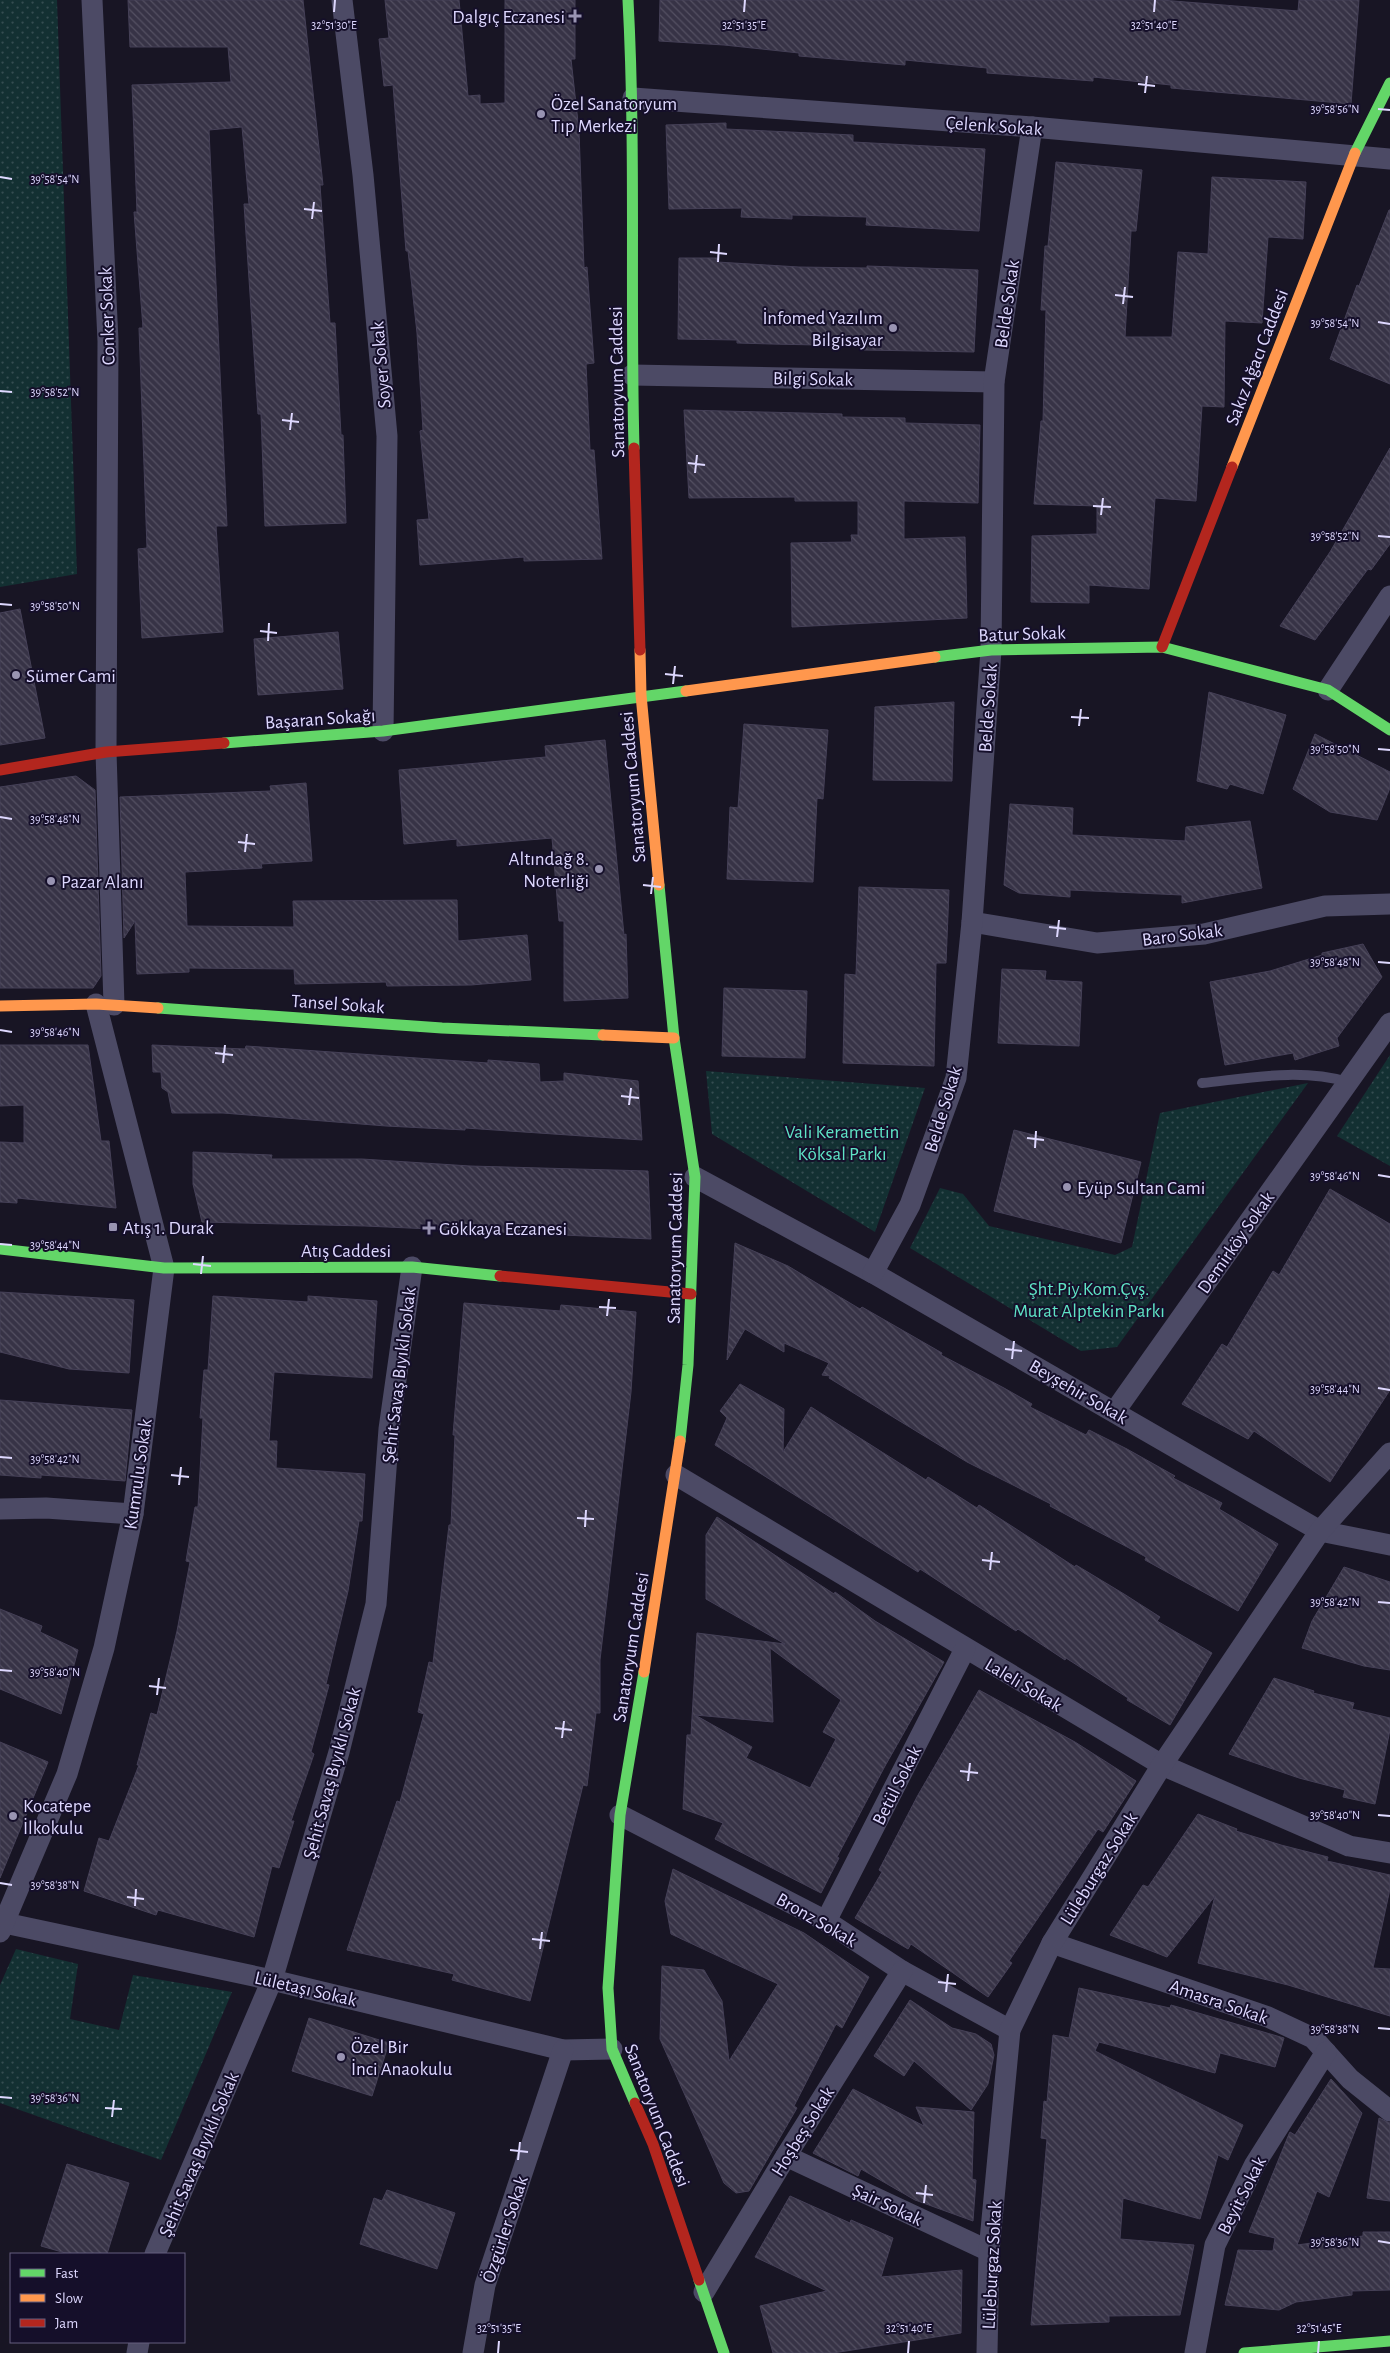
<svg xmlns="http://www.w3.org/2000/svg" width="1390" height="2353" font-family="'Alegreya Sans',sans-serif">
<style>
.park{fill:url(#park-dots)}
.building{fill:url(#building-back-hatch);stroke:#454057;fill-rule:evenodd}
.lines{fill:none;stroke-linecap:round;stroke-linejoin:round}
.lane{stroke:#4c4a65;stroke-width:10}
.street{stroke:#4c4a65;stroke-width:21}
.fast{stroke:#63d668;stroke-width:11}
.slow{stroke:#ff974d;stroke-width:11}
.jam{stroke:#b3261e;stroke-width:11}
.ticks{fill:none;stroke:#ded8ff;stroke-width:2}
.poi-dot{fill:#9994b2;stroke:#150f2a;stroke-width:2}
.labels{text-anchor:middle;stroke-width:4;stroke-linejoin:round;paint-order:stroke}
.poi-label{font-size:19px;fill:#ded8ff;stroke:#150f2a;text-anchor:start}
.street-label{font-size:19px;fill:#ded8ff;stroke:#150f2a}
.park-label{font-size:19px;fill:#5fe4c6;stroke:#150f2a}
.ticks-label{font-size:12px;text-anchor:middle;fill:#ded8ff;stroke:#150f2a;stroke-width:4;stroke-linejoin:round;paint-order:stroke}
</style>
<defs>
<pattern id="park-dots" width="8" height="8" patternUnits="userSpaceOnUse" patternTransform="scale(1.25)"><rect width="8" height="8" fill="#133032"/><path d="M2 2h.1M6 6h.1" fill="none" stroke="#354d51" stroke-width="1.8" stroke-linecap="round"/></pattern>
<pattern id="building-back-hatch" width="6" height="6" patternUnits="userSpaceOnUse" patternTransform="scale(1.25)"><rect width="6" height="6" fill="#373346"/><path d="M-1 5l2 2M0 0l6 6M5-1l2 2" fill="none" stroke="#545062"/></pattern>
</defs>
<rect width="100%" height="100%" fill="#181524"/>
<g class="park">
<polygon points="0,0 57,0 77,574 0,587"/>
<polygon points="1390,1055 1390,1166 1337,1136"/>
<polygon points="706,1071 925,1088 875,1232 712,1134"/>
<polygon points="1308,1083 1117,1347 1081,1351 910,1248 940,1188 963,1194 989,1226 1115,1255 1132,1247 1160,1113"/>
<polygon points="16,1949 78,1964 70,2019 119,2030 133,1975 232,1992 161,2160 0,2103 0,1985"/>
</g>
<g class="building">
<polygon points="128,0 303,0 323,185 320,185 330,323 335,323 341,435 343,435 346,523 265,526 261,414 258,414 244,204 249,204 242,127 209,130 227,526 216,526 223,632 142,638 138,549 147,548 139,328 143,328 134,212 137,212 132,85 231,82 228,47 130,47"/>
<polygon points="385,0 459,0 468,96 480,95 480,104 505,103 505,0 575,0 575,59 571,59 579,131 584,268 587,267 594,363 586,364 590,450 594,450 602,559 524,561 524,557 420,565 417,520 429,519 420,431 423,430 417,333 408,251 406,251 393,85 384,86 379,39 389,38"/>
<polygon points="660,0 1161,0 1298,11 1299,0 1359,0 1351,104 1171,88 1171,85 1093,77 1093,81 987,73 987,68 905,60 905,65 799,56 799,53 724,45 659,41"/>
<polygon points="726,123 726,129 853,135 853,142 985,149 979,231 866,225 867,217 792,215 792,219 741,217 742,208 669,209 666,125"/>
<polygon points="1056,162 1142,170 1136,231 1131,231 1125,337 1172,337 1178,252 1208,254 1212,177 1306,182 1303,239 1268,237 1262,323 1225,321 1224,407 1202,406 1196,501 1155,498 1149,589 1089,585 1089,603 1031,602 1032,536 1097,534 1097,506 1034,504 1041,421 1043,421 1046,310 1041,310 1045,246 1048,246"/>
<polygon points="1389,210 1390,210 1390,384 1330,359 1357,285 1359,286"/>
<polygon points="679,258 717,258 717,262 799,267 867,268 867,266 978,270 974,352 864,350 864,346 771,344 737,343 737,340 678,339"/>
<polygon points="684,410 842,414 842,417 905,418 905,423 980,425 978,503 904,501 904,539 965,537 967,618 792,627 791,543 852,542 851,535 858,535 858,501 795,501 795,497 689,498"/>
<polygon points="1390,448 1390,544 1371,570 1368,569 1315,640 1280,626 1330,552"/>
<polygon points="20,609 45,738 0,745 0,613"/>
<polygon points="338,632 343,689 258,695 254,639"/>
<polygon points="1209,692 1286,715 1263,794 1230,784 1227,789 1197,781"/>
<polygon points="954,702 952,781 873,780 875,707"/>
<polygon points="744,724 828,730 823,799 817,798 813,882 727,879 730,807 738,808"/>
<polygon points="1315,734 1390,772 1390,788 1377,820 1330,812 1293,789"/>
<polygon points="605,740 624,935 626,934 628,998 564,1001 564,921 559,921 552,838 457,846 457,839 404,844 399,770 546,757 545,746"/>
<polygon points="76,776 95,790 101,976 93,988 0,988 0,787"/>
<polygon points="306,783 312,861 261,864 262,868 185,872 187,926 294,927 293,901 457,900 458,941 527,935 531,980 471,985 387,986 386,982 295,984 294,969 189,968 189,972 137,974 135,921 124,938 120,797 271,791 270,786"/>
<polygon points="1010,804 1073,808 1072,835 1185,841 1186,827 1250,821 1262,888 1182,903 1182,895 1070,890 1070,897 1019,893 1004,885"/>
<polygon points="859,887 949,890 946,963 936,963 934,1066 843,1063 845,974 856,975"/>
<polygon points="1363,944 1382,977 1337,1038 1339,1046 1295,1060 1293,1053 1225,1065 1210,982 1270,971 1322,955 1322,953"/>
<polygon points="1002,969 1046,971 1045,980 1082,982 1079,1046 998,1043"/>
<polygon points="724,988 807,991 805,1058 722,1056"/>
<polygon points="0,1045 88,1045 101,1141 109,1141 116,1208 17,1198 17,1203 0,1202 0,1142 24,1143 24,1105 0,1106"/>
<polygon points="152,1045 245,1049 246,1046 488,1063 488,1060 539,1064 540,1082 564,1081 564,1073 638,1081 642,1140 465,1128 465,1130 386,1126 223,1113 172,1113 168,1092 162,1088 161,1072 153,1072"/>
<polygon points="1014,1130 1141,1162 1121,1243 994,1211"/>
<polygon points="193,1152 272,1155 271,1159 362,1159 470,1166 648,1171 651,1239 365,1226 202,1222 193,1184"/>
<polygon points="1330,1189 1390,1224 1390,1390 1330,1482 1254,1431 1248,1439 1182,1404 1222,1344 1227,1347 1273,1271 1279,1275"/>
<polygon points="735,1243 788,1266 860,1309 862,1307 942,1353 941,1355 1004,1388 1032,1404 1030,1407 1086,1435 1089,1430 1127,1449 1175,1476 1173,1478 1222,1503 1219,1509 1278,1544 1238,1611 1145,1560 1146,1557 1050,1506 1051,1504 967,1462 829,1378 830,1376 822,1375 829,1363 784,1343 784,1352 745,1329 727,1360"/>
<polygon points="0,1292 134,1300 129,1373 69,1369 0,1352"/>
<polygon points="213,1296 308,1302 308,1296 377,1301 372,1378 274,1372 269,1441 277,1441 276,1468 365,1474 362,1521 359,1521 348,1591 326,1684 329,1685 311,1752 314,1754 291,1821 294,1821 279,1868 272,1866 254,1937 158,1910 156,1915 84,1891 99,1838 109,1841 139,1765 137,1765 151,1713 157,1715 177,1631 190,1562 186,1561 195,1507 198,1507 203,1418 200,1418 204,1370 208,1370"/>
<polygon points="464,1303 560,1311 561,1305 636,1312 631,1392 600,1660 600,1713 596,1713 587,1786 583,1785 530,2001 452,1980 454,1974 347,1950 397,1801 400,1802 424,1714 418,1712 429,1662 433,1663 449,1525 451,1525 455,1435 453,1435"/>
<polygon points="740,1384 784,1409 783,1452 811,1407 926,1480 928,1477 977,1508 979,1505 1075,1567 1076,1565 1124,1594 1160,1617 1157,1621 1212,1653 1170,1725 1127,1700 1128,1698 1066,1658 1065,1660 1018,1629 1016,1631 920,1569 918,1572 715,1445 727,1418 720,1411"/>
<polygon points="0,1400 132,1410 125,1481 41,1475 41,1478 0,1475"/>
<path d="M717 1517 834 1594 835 1592 875 1621 944 1662 885 1766 837 1857 839 1858 821 1893 715 1839 723 1823 683 1809 687 1735H691L697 1633 785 1644 706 1599V1535ZM770 1648 841 1700 823 1732 836 1739 810 1788 746 1758 752 1747 695 1715 773 1722Z"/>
<polygon points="1344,1567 1390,1582 1390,1670 1364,1666 1302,1648 1312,1621"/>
<polygon points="0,1609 42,1626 40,1632 78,1650 61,1714 0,1689"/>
<polygon points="1274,1678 1314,1691 1313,1693 1354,1703 1352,1709 1390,1718 1390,1730 1375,1804 1343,1797 1345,1790 1299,1778 1229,1754"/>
<polygon points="979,1690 1075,1742 1136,1781 1103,1832 1098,1829 1009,1961 1012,1963 988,1997 911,1944 908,1949 855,1918 882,1872 879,1870 918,1795"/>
<polygon points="0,1742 48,1762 0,1878"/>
<polygon points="1198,1814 1237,1829 1236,1831 1281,1845 1328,1857 1327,1861 1390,1875 1390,1889 1373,1968 1390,1969 1390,2016 1288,1985 1198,1963 1215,1896 1167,1957 1110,1935 1143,1885 1148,1887"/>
<polygon points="673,1869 804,1933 869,1977 842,2028 836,2024 794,2106 797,2108 749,2191 736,2193 724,2183 660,2039 662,1966 704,1970 722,2001 729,2061 778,1984 671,1934 665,1901"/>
<polygon points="1079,1988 1170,2008 1171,2005 1284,2038 1275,2067 1220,2053 1215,2073 1099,2042 1095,2051 1243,2125 1228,2160 1218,2155 1200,2219 1123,2198 1120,2239 1194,2245 1180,2315 1109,2316 1109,2322 1031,2325 1047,2139 1041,2138 1044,2101 1047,2102 1053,2035 1069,2038"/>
<polygon points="910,2000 952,2028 976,2034 991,2044 994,2055 988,2084 971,2110 914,2061 904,2076 874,2056"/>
<polygon points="309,2018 389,2043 372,2096 292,2071"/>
<polygon points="1331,2079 1362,2113 1329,2197 1317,2191 1297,2245 1363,2236 1363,2232 1390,2232 1390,2290 1352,2291 1352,2295 1296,2302 1279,2310 1225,2305 1238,2250 1273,2251 1275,2238 1249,2232 1289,2134 1290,2132 1295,2135"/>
<polygon points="853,2089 924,2126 916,2107 974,2112 972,2179 976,2180 973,2221 915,2200 861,2169 858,2176 813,2153"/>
<polygon points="1379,2118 1390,2123 1390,2201 1367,2198"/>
<polygon points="67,2164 129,2183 107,2254 69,2254 41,2246"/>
<polygon points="387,2190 455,2213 437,2269 360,2244 374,2198 382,2201"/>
<polygon points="790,2196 850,2223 851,2220 893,2238 881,2277 962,2270 961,2333 833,2353 773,2353 760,2306 827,2291 755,2257"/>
</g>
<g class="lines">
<path class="lane" d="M1202 1083C1251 1078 1300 1068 1348 1082"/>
<g class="street">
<polyline points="92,0 108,341 106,752 114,1005"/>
<polyline points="342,0 363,175 387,436 383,731"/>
<polyline points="633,98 1032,127 1390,159"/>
<polyline points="632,375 994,382"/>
<polyline points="1328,690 1390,596"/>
<polyline points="972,922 1097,943 1204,934 1325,906 1390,904"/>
<polyline points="695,1177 873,1273 1320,1531 1390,1545"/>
<polyline points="873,1273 910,1205 956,1078 972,922 991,650 994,382 1032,127"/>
<polyline points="1115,1411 1390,1023"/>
<polyline points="676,1475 1162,1765 1349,1846 1390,1853"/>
<polyline points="0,1509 46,1508 133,1514"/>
<polyline points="620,1815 826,1921 902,1971 1010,2030"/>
<polyline points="826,1921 965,1649"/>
<polyline points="0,1922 272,1980 563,2050 612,2049"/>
<polyline points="0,1932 67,1774 104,1648 133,1514 164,1268 96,1004"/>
<polyline points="1052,1943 1268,2017 1313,2038 1350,2079 1390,2111"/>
<polyline points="786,2156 989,2251"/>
<polyline points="155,2254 272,1980 339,1752 376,1604 389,1429 412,1267"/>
<polyline points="704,2292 786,2156 902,1971"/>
<polyline points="137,2353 139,2342"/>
<polyline points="473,2353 485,2285 563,2050"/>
<polyline points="987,2353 989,2251 1010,2030 1052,1943 1162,1765 1320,1531 1390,1453"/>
<polyline points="1195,2353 1215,2245 1255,2164 1326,2052"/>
</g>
<g class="fast">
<path d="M628 0C636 149 630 298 634 448"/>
<polyline points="1355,153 1390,83"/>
<polyline points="935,657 991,650 1162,647 1328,690 1390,730"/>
<polyline points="224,743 383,731 686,691"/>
<polyline points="659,885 674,1038 695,1177 688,1365 680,1441"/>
<polyline points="158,1008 442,1028 603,1035"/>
<polyline points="0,1249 164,1268 412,1267 500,1276"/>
<polyline points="635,2103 612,2049 608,1988 620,1815 644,1672"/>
<polyline points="699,2280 724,2353"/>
<polyline points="1244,2353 1390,2341"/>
</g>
<g class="slow">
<polyline points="1232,467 1355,153"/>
<polyline points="640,650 641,695 659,885"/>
<polyline points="686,691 935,657"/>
<polyline points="0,1006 96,1004 158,1008"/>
<polyline points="603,1035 674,1038"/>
<polyline points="644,1672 680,1441"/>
</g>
<g class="jam">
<polyline points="634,448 640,650"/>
<polyline points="1162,647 1232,467"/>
<polyline points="0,770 106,752 224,743"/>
<polyline points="500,1276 691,1294"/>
<polyline points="635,2103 653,2144 699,2280"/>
</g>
</g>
<path class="ticks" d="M334 12 335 0M744 12 745 0M1154 12 1155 0M1138 84 1155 86M1145 93 1147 76M1378 109 1390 110M0 177 12 179M304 209 322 211M312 219 314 202M710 252 727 254M718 262 719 244M1115 295 1133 297M1123 304 1125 287M1378 322 1390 324M0 391 12 392M282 420 299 422M290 430 292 413M688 463 705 465M695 473 697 455M1093 506 1111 507M1101 515 1103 498M1378 536 1390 537M0 604 12 605M260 631 277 633M268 641 269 623M665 674 683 676M673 684 675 666M1071 717 1089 718M1079 726 1081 709M1378 749 1390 750M0 817 12 819M238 842 255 844M245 852 247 834M643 885 661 887M651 894 653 877M1049 927 1066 929M1057 937 1059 920M1378 962 1390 963M0 1030 12 1032M215 1053 233 1055M223 1063 225 1045M621 1096 639 1098M629 1105 631 1088M1027 1138 1044 1140M1035 1148 1036 1131M1378 1175 1390 1177M0 1244 12 1245M193 1264 211 1266M201 1274 203 1256M599 1307 616 1308M607 1316 609 1299M1005 1349 1022 1351M1012 1359 1014 1341M1378 1388 1390 1390M0 1457 12 1458M171 1475 189 1477M179 1485 181 1467M577 1518 594 1519M585 1527 586 1510M982 1560 1000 1562M990 1570 992 1552M1378 1602 1390 1603M0 1670 12 1671M149 1686 166 1688M157 1695 159 1678M555 1728 572 1730M562 1738 564 1721M960 1771 978 1773M968 1781 970 1763M1378 1815 1390 1816M0 1883 12 1885M127 1897 144 1899M135 1906 136 1889M532 1939 550 1941M540 1949 542 1932M938 1982 956 1984M946 1992 948 1974M1378 2028 1390 2029M0 2097 12 2098M105 2108 122 2109M112 2117 114 2100M510 2150 528 2152M518 2160 520 2142M916 2193 933 2195M924 2203 926 2185M1378 2241 1390 2243M498 2353 499 2341M908 2353 909 2341M1318 2353 1319 2341"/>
<g class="poi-dot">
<path d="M572.5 8.5h5v5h5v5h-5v5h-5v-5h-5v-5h5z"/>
<circle cx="541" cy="114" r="5"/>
<circle cx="893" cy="328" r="5"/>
<circle cx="16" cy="675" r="5"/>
<circle cx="599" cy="869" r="5"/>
<circle cx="51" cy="881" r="5"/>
<circle cx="1067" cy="1187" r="5"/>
<rect x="108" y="1222" width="10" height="10" rx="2.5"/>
<path d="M426.5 1220.5h5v5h5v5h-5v5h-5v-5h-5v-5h5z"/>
<circle cx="13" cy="1816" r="5"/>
<circle cx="341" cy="2057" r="5"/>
</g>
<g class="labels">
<g class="poi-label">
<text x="565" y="23" text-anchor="end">Dalgıç Eczanesi</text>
<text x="551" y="110">Özel Sanatoryum<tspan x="551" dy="22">Tıp Merkezi</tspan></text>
<text x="883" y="324" text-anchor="end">İnfomed Yazılım<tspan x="883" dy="22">Bilgisayar</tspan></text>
<text x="26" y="682">Sümer Cami</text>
<text x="589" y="865" text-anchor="end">Altındağ 8.<tspan x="589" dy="22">Noterliği</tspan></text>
<text x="61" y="888">Pazar Alanı</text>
<text x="1077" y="1194">Eyüp Sultan Cami</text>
<text x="123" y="1234">Atış 1. Durak</text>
<text x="439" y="1235">Gökkaya Eczanesi</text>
<text x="23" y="1812">Kocatepe<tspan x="23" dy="22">İlkokulu</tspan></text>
<text x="351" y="2053">Özel Bir<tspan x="351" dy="22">İnci Anaokulu</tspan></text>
</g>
<g class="street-label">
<text transform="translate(994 125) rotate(4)" y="7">Çelenk Sokak</text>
<text transform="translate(1006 304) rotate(-82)" y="7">Belde Sokak</text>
<text transform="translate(106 316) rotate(-92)" y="7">Conker Sokak</text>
<text transform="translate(1256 357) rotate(-69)" y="7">Sakız Ağacı Caddesi</text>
<text transform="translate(380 365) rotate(-95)" y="7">Soyer Sokak</text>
<text transform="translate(813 378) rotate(1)" y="7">Bilgi Sokak</text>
<text transform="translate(616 382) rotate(-91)" y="7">Sanatoryum Caddesi</text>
<text transform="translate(1022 633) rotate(-2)" y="7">Batur Sokak</text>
<text transform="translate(987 708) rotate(-86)" y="7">Belde Sokak</text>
<text transform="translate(320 718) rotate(-4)" y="7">Başaran Sokağı</text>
<text transform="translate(632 787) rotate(-95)" y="7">Sanatoryum Caddesi</text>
<text transform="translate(1182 934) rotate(-7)" y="7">Baro Sokak</text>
<text transform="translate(338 1003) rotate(4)" y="7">Tansel Sokak</text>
<text transform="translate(942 1109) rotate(-73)" y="7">Belde Sokak</text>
<text transform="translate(1235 1242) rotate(-55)" y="7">Demirköy Sokak</text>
<text transform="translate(674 1248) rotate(-89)" y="7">Sanatoryum Caddesi</text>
<text x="346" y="1257">Atış Caddesi</text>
<text transform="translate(398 1375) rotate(-83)" y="7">Şehit Savaş Bıyıklı Sokak</text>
<text transform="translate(1079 1391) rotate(30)" y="7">Beyşehir Sokak</text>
<text transform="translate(137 1474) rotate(-82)" y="7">Kumrulu Sokak</text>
<text transform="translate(630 1647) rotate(-81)" y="7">Sanatoryum Caddesi</text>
<text transform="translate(1024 1684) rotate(31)" y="7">Laleli Sokak</text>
<text transform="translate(331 1773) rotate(-75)" y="7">Şehit Savaş Bıyıklı Sokak</text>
<text transform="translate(896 1785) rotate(-63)" y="7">Betül Sokak</text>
<text transform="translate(1098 1868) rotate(-58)" y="7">Lüleburgaz Sokak</text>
<text transform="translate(817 1919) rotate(30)" y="7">Bronz Sokak</text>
<text transform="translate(306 1988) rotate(13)" y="7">Lületaşı Sokak</text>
<text transform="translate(1219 2001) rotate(19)" y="7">Amasra Sokak</text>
<text transform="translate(658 2115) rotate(69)" y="7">Sanatoryum Caddesi</text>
<text transform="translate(802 2131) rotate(-58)" y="7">Hoşbeş Sokak</text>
<text transform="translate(198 2154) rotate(-67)" y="7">Şehit Savaş Bıyıklı Sokak</text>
<text transform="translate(1241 2195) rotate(-63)" y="7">Beyit Sokak</text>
<text transform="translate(888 2204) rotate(25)" y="7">Şair Sokak</text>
<text transform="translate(504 2229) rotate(-72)" y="7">Özgürler Sokak</text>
<text transform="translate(991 2265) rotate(-87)" y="7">Lüleburgaz Sokak</text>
</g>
<g class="park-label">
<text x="842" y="1138">Vali Keramettin<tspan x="842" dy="22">Köksal Parkı</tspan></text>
<text x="1089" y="1295">Şht.Piy.Kom.Çvş.<tspan x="1089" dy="22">Murat Alptekin Parkı</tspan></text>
</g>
</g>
<g class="ticks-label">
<text x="334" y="29">32°51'30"E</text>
<text x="744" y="29">32°51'35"E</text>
<text x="1154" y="29">32°51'40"E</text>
<text x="1335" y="113">39°58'56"N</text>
<text x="55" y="183">39°58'54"N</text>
<text x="1335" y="327">39°58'54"N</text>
<text x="55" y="396">39°58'52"N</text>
<text x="1335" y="540">39°58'52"N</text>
<text x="55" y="610">39°58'50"N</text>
<text x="1335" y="753">39°58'50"N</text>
<text x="55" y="823">39°58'48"N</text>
<text x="1335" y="966">39°58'48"N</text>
<text x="55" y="1036">39°58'46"N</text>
<text x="1335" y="1180">39°58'46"N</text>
<text x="55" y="1249">39°58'44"N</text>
<text x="1335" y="1393">39°58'44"N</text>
<text x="55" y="1463">39°58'42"N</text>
<text x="1335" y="1606">39°58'42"N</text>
<text x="55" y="1676">39°58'40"N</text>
<text x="1335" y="1819">39°58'40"N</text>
<text x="55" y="1889">39°58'38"N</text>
<text x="1335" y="2033">39°58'38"N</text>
<text x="55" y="2102">39°58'36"N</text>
<text x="1335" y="2246">39°58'36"N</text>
<text x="499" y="2332">32°51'35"E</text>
<text x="909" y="2332">32°51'40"E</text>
<text x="1319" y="2332">32°51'45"E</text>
</g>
<rect x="10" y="2253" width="175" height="90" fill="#150f2a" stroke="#655f7f"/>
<rect x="20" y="2269" width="25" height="8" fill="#63d668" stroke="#655f7f"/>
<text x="55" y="2278" font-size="15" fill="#ded8ff">Fast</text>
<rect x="20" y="2294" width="25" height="8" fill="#ff974d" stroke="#655f7f"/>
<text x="55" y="2303" font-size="15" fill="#ded8ff">Slow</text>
<rect x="20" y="2319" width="25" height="8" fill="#b3261e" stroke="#655f7f"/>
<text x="55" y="2328" font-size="15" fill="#ded8ff">Jam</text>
</svg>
